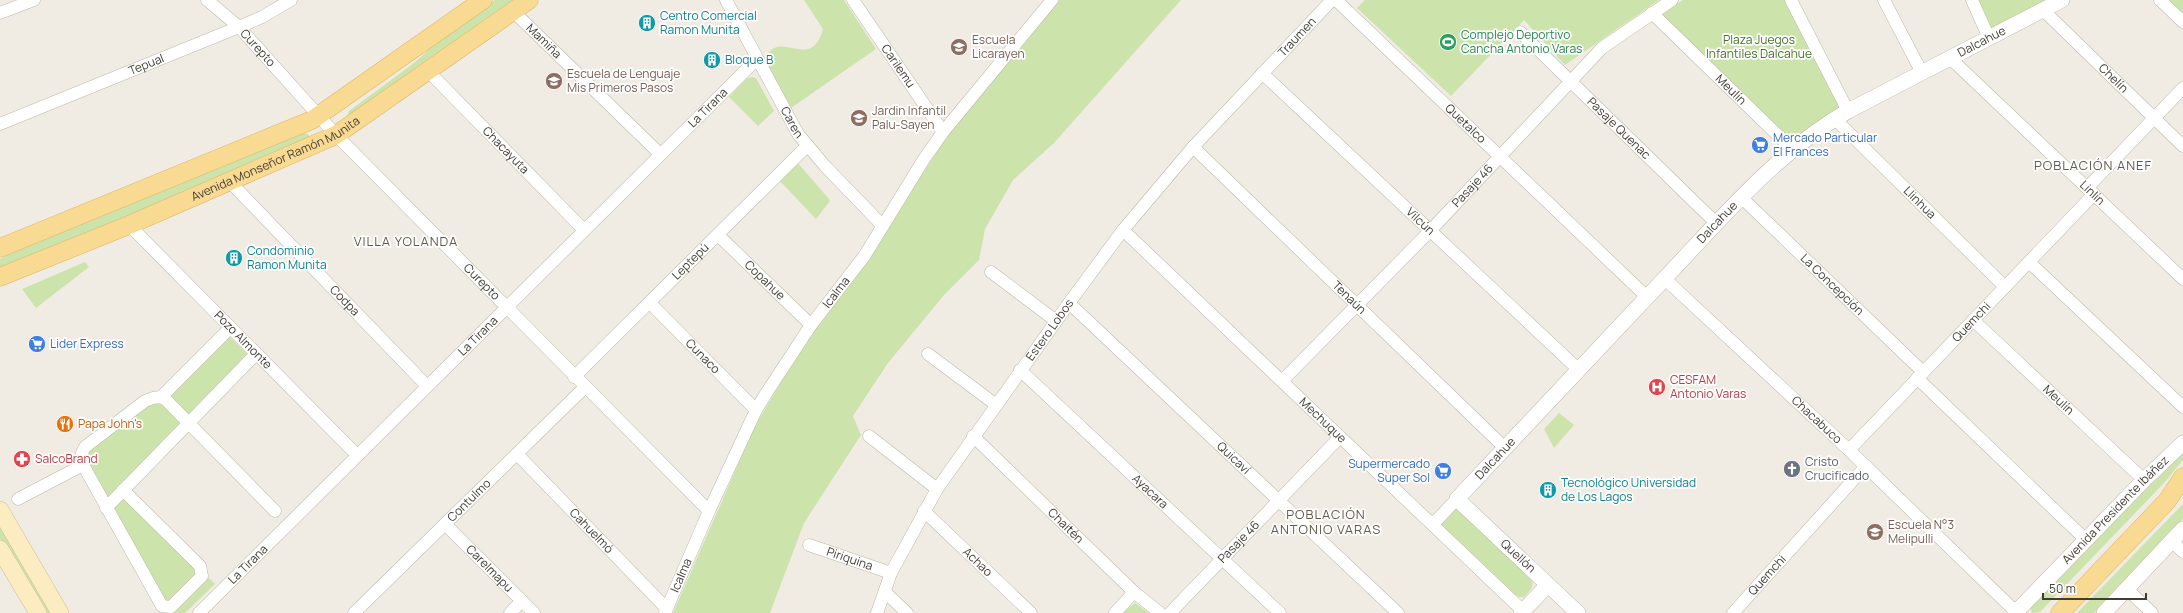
<svg xmlns="http://www.w3.org/2000/svg" width="2183" height="613" font-family="Manrope,sans-serif">
<style>
.green{fill:#cce4ac}
.lines{fill:none;stroke-linecap:round;stroke-linejoin:round}
.minor-casing{stroke:#beb6a9;stroke-width:13}
.tertiary-casing{stroke:#beb6a9;stroke-width:16}
.secondary-casing{stroke:#cfbe94;stroke-width:18}
.primary-casing{stroke:#ddb664;stroke-width:19}
.minor{stroke:#fff;stroke-width:12}
.tertiary{stroke:#fff;stroke-width:15}
.secondary{stroke:#fcecc1;stroke-width:17}
.primary{stroke:#f9da93;stroke-width:18}
.labels{text-anchor:middle;stroke-width:3.5;stroke-linejoin:round;paint-order:stroke}
.culture-label{font-size:12px;fill:#0d838f;stroke:#fff;text-anchor:start}
.leisure-label{font-size:12px;fill:#27864d;stroke:#fff;text-anchor:start}
.street-label{font-size:12px;fill:#423c33;stroke:#fff}
.education-label{font-size:12px;fill:#785e54;stroke:#fff;text-anchor:start}
.park-label{font-size:12px;fill:#46702a;stroke:#fff}
.shop-label{font-size:12px;fill:#366cbe;stroke:#fff;text-anchor:start}
.health-label{font-size:12px;fill:#be3a42;stroke:#fff;text-anchor:start}
.food-label{font-size:12px;fill:#c56008;stroke:#fff;text-anchor:start}
.worship-label{font-size:12px;fill:#5b616d;stroke:#fff;text-anchor:start}
.neighbourhood-label{font-size:13px;letter-spacing:1px;fill:#64594b;stroke:#fff}
</style>
<rect width="100%" height="100%" fill="#f0ece3"/>
<g class="green">
<polygon points="495,0 517,0 347,117 349,111 414,63 444,36"/>
<path d="M804 0H844L876 49 791 108 767 65 766 57C780 28 811 73 823 29Z"/>
<polygon points="1059,0 1181,0 1054,143 1013,180 985,229 979,260 944,295 888,363 853,416 861,435 804,523 770,613 673,613 754,428 789,368 816,326 887,227 947,136"/>
<polygon points="1365,0 1659,0 1565,65 1524,20 1451,96 1357,8"/>
<polygon points="1683,0 1787,0 1843,109 1793,143 1661,15"/>
<polygon points="1975,0 2055,0 1991,33"/>
<polygon points="2169,0 2183,0 2183,14"/>
<polygon points="752,77 756,78 774,111 758,126 729,97 747,78"/>
<polygon points="301,132 308,134 310,137 0,272 0,259 14,251"/>
<polygon points="796,161 829,199 830,201 816,219 778,179"/>
<polygon points="85,262 89,267 36,308 22,289"/>
<polygon points="227,334 248,355 107,503 84,459 86,452"/>
<polygon points="1559,413 1574,425 1554,448 1544,429"/>
<polygon points="2183,450 2183,460 2165,482 2040,612 2032,613 2030,607"/>
<polygon points="123,494 215,584 185,613 171,613 110,509"/>
<polygon points="2183,504 2183,519 2094,613 2077,613"/>
<path d="M1458 505 1531 576C1535 586 1531 589 1524 597H1519L1514 594 1439 525Z"/>
<polygon points="0,523 53,613 44,613 0,539"/>
<polygon points="1135,603 1149,613 1123,613"/>
</g>
<g class="lines">
<defs>
<g id="minor">
<path id="s1" d="M207 0 239 27 336 135 709 511"/>
<path id="s2" d="M726 0 798 134 825 166 883 226"/>
<path id="s3" d="M853 0 943 132"/>
<path id="s4" d="M1336 0 1647 297"/>
<polyline points="1791,0 1848,111"/>
<polyline points="1884,0 1922,73"/>
<polyline points="1972,0 1989,38"/>
<polyline points="2160,0 2183,22"/>
<path id="s5" d="M2043 10 2183 146"/>
<path id="s6" d="M513 11 660 154"/>
<polyline points="0,13 34,0"/>
<path id="s7" d="M1652 13 1793 150"/>
<path id="s8" d="M1520 32 1717 224"/>
<path id="s9" d="M1950 58 2183 279"/>
<path id="s10" d="M428 71 584 230"/>
<path id="s11" d="M1262 73 1579 370"/>
<path id="s12" d="M1835 119 2005 287"/>
<path id="s13" d="M0 124 239 27 262 17 291 0"/>
<path id="s14" d="M1193 147 1505 448"/>
<path id="s15" d="M230 182 427 386"/>
<polyline points="2087,188 2183,88"/>
<path id="s16" d="M1742 198 1923 372"/>
<path id="s17" d="M129 225 357 455"/>
<path id="s18" d="M1123 230 1523 611"/>
<path id="s19" d="M718 235 811 325"/>
<polyline points="2029,262 2183,407"/>
<polyline points="991,272 1056,321"/>
<path id="s20" d="M1665 279 1849 450 2017 613"/>
<path id="s21" d="M650 303 756 410"/>
<path id="s22" d="M1069 303 1398 613"/>
<path id="s23" d="M1973 320 2144 480"/>
<polyline points="928,354 995,404"/>
<path id="s24" d="M1020 370 1280 613"/>
<path id="s25" d="M574 377 807 146"/>
<polyline points="1917,378 2086,540"/>
<path id="s26" d="M1282 381 1430 231 1602 48 1672 0"/>
<polyline points="161,397 230,328"/>
<polyline points="869,436 937,489"/>
<path id="s27" d="M973 436 1134 592 1160 613"/>
<path id="s28" d="M1849 450 2094 194"/>
<path id="s29" d="M517 454 667 609"/>
<polyline points="123,490 200,566 202,576 171,607 162,606 83,465 82,453 85,447 145,401 153,398 161,397 166,400 275,511"/>
<polyline points="18,499 83,465"/>
<polyline points="106,508 256,354"/>
<path id="s30" d="M924 511 1031 613"/>
<path id="s31" d="M445 524 534 613"/>
<polyline points="1433,524 1457,499"/>
<polyline points="2172,541 2183,552"/>
<path id="s32" d="M809 545 891 573"/>
<polyline points="2127,589 2152,613"/>
<polyline points="885,592 907,613"/>
<path id="s33" d="M199 613 757 59"/>
<path id="s34" d="M354 613 585 387"/>
<polyline points="510,613 522,601"/>
<path id="s35" d="M665 613 709 511 756 410 767 392 811 325 865 255 924 159 943 132 1052 0"/>
<path id="s36" d="M877 613 891 573 937 489 1069 303 1123 230 1193 147 1332 0"/>
<polyline points="1115,613 1134,592"/>
<path id="s37" d="M1170 613 1340 437"/>
<path id="s38" d="M1733 613 1866 466"/>
</g>
<g id="tertiary">
<polyline points="1521,613 1548,585"/>
<path id="s39" d="M1578 613 1457 499C1527 425 1597 351 1666 277 1722 218 1777 152 1848 111L2062 0"/>
<path id="s40" d="M2015 613 2144 480 2183 443"/>
<polyline points="2104,613 2183,529"/>
</g>
<g id="secondary">
<polyline points="0,510 60,613"/>
<polyline points="0,549 38,613"/>
</g>
<g id="primary">
<polyline points="0,248 312,120 483,0"/>
<path id="s41" d="M0 277 129 225 336 135 529 0"/>
<polyline points="2060,613 2167,501 2183,477"/>
</g>
</defs>
<use href="#minor" class="minor-casing"/>
<use href="#tertiary" class="tertiary-casing"/>
<use href="#secondary" class="secondary-casing"/>
<use href="#primary" class="primary-casing"/>
<use href="#minor" class="minor"/>
<use href="#tertiary" class="tertiary"/>
<use href="#secondary" class="secondary"/>
<use href="#primary" class="primary"/>
</g>
<defs>
<symbol id="building-disc" viewBox="-11 -11 22 22"><circle r="9.5" fill="#0f9aa8" stroke="#fff"/><path d="M-4-6H4V6H1V3H-1V6H-4ZM-2.5-4.3h1.7v1.8h-1.7ZM.8-4.3h1.7v1.8H.8ZM-2.5-1h1.7V.8h-1.7ZM.8-1h1.7V.8H.8Z" fill="#fff"/></symbol>
<symbol id="stadium-disc" viewBox="-11 -11 22 22"><circle r="9.5" fill="#2e9e5b" stroke="#fff"/><path d="M0-5a6.5 5 0 1 0 0 10a6.5 5 0 1 0 0-10ZM-3.5-1.8h7v3.6h-7Z" fill="#fff"/></symbol>
<symbol id="school-disc" viewBox="-11 -11 22 22"><circle r="9.5" fill="#8d6e63" stroke="#fff"/><path d="M0-5L7-2L0 1L-7-2ZM-4 1L0 2.5L4 1V4Q0 6-4 4Z" fill="#fff"/></symbol>
<symbol id="supermarket-disc" viewBox="-11 -11 22 22"><circle r="9.5" fill="#3f7fe0" stroke="#fff"/><path d="M-6-5.5h2.5l.6 2H6L4.5 2H-2.5L-4.4-4H-6ZM-1.5 3.2a1.3 1.3 0 1 0 .1 0ZM3 3.2a1.3 1.3 0 1 0 .1 0Z" fill="#fff"/></symbol>
<symbol id="hospital-disc" viewBox="-11 -11 22 22"><circle r="9.5" fill="#e0444e" stroke="#fff"/><path d="M-5-5h3v3.5h4V-5h3V5h-3V1.5h-4V5h-3Z" fill="#fff"/></symbol>
<symbol id="restaurant-disc" viewBox="-11 -11 22 22"><circle r="9.5" fill="#e8710a" stroke="#fff"/><path d="M-5-6h1v4h1v-4h1v4h1v-4h1v5L-1.5 .5V6h-2V.5L-5-1ZM5-6V6H3V1.5H1.5Q1.5-4 5-6Z" fill="#fff"/></symbol>
<symbol id="pharmacy-disc" viewBox="-11 -11 22 22"><circle r="9.5" fill="#e0444e" stroke="#fff"/><path d="M-2-6h4v4h4v4h-4v4h-4v-4h-4v-4h4Z" fill="#fff"/></symbol>
<symbol id="church-disc" viewBox="-11 -11 22 22"><circle r="9.5" fill="#6b7280" stroke="#fff"/><path d="M-1.2-6h2.4v3.5h3.3v2.4h-3.3V6h-2.4V-.1h-3.3v-2.4h3.3Z" fill="#fff"/></symbol>
</defs>
<g fill-rule="evenodd">
<use href="#building-disc" x="637" y="13" width="20" height="20"/>
<use href="#stadium-disc" x="1438" y="32" width="20" height="20"/>
<use href="#school-disc" x="949" y="37" width="20" height="20"/>
<use href="#building-disc" x="702" y="50" width="20" height="20"/>
<use href="#school-disc" x="544" y="71" width="20" height="20"/>
<use href="#school-disc" x="849" y="108" width="20" height="20"/>
<use href="#supermarket-disc" x="1750" y="135" width="20" height="20"/>
<use href="#building-disc" x="224" y="248" width="20" height="20"/>
<use href="#supermarket-disc" x="27" y="334" width="20" height="20"/>
<use href="#hospital-disc" x="1647" y="377" width="20" height="20"/>
<use href="#restaurant-disc" x="55" y="414" width="20" height="20"/>
<use href="#pharmacy-disc" x="12" y="449" width="20" height="20"/>
<use href="#church-disc" x="1782" y="459" width="20" height="20"/>
<use href="#supermarket-disc" x="1433" y="461" width="20" height="20"/>
<use href="#building-disc" x="1538" y="480" width="20" height="20"/>
<use href="#school-disc" x="1865" y="522" width="20" height="20"/>
</g>
<g class="labels">
<g class="culture-label">
<text x="660" y="20">Centro Comercial<tspan x="660" dy="14">Ramon Munita</tspan></text>
<text x="725" y="64">Bloque B</text>
<text x="247" y="255">Condominio<tspan x="247" dy="14">Ramon Munita</tspan></text>
<text x="1561" y="487">Tecnológico Universidad<tspan x="1561" dy="14">de Los Lagos</tspan></text>
</g>
<g class="leisure-label">
<text x="1461" y="39">Complejo Deportivo<tspan x="1461" dy="14">Cancha Antonio Varas</tspan></text>
</g>
<g class="street-label">
<text dy="4" stroke="none"><textPath href="#s36" startOffset="717">Traumen</textPath></text>
<text dy="4" stroke="none"><textPath href="#s6" startOffset="43">Mamiña</textPath></text>
<text dy="4" stroke="none"><textPath href="#s39" startOffset="869">Dalcahue</textPath></text>
<text dy="4" stroke="none"><textPath href="#s1" startOffset="70">Curepto</textPath></text>
<text dy="4" stroke="none"><textPath href="#s13" startOffset="158">Tepual</textPath></text>
<text dy="4" stroke="none"><textPath href="#s3" startOffset="80">Carilemu</textPath></text>
<text dy="4" stroke="none"><textPath href="#s5" startOffset="98">Chelín</textPath></text>
<text dy="4" stroke="none"><textPath href="#s7" startOffset="110">Meulín</textPath></text>
<text dy="4" stroke="none"><textPath href="#s33" startOffset="717">La Tirana</textPath></text>
<text dy="4" stroke="none"><textPath href="#s2" startOffset="139">Caren</textPath></text>
<text dy="4" stroke="none"><textPath href="#s4" startOffset="179">Quetalco</textPath></text>
<text dy="4" stroke="none"><textPath href="#s8" startOffset="138">Pasaje Quenac</textPath></text>
<text dy="4" stroke="none"><textPath href="#s10" startOffset="111">Chacayuta</textPath></text>
<text dy="4" stroke="none"><textPath href="#s41" startOffset="300">Avenida Monseñor Ramón Munita</textPath></text>
<text dy="4" stroke="none"><textPath href="#s26" startOffset="273">Pasaje 46</textPath></text>
<text dy="4" stroke="none"><textPath href="#s9" startOffset="196">Linlín</textPath></text>
<text dy="4" stroke="none"><textPath href="#s12" startOffset="119">Llinhua</textPath></text>
<text dy="4" stroke="none"><textPath href="#s11" startOffset="217">Vilcún</textPath></text>
<text dy="4" stroke="none"><textPath href="#s39" startOffset="546">Dalcahue</textPath></text>
<text dy="4" stroke="none"><textPath href="#s25" startOffset="164">Leptepú</textPath></text>
<text dy="4" stroke="none"><textPath href="#s19" startOffset="65">Copahue</textPath></text>
<text dy="4" stroke="none"><textPath href="#s1" startOffset="394">Curepto</textPath></text>
<text dy="4" stroke="none"><textPath href="#s16" startOffset="125">La Concepción</textPath></text>
<text dy="4" stroke="none"><textPath href="#s35" startOffset="365">Icalma</textPath></text>
<text dy="4" stroke="none"><textPath href="#s14" startOffset="217">Tenaún</textPath></text>
<text dy="4" stroke="none"><textPath href="#s15" startOffset="165">Codpa</textPath></text>
<text dy="4" stroke="none"><textPath href="#s28" startOffset="177">Quemchi</textPath></text>
<text dy="4" stroke="none"><textPath href="#s36" startOffset="333">Estero Lobos</textPath></text>
<text dy="4" stroke="none"><textPath href="#s33" startOffset="393">La Tirana</textPath></text>
<text dy="4" stroke="none"><textPath href="#s17" startOffset="162">Pozo Almonte</textPath></text>
<text dy="4" stroke="none"><textPath href="#s21" startOffset="75">Cunaco</textPath></text>
<text dy="4" stroke="none"><textPath href="#s23" startOffset="117">Meulín</textPath></text>
<text dy="4" stroke="none"><textPath href="#s18" startOffset="276">Mechuque</textPath></text>
<text dy="4" stroke="none"><textPath href="#s20" startOffset="207">Chacabuco</textPath></text>
<text dy="4" stroke="none"><textPath href="#s22" startOffset="226">Quicaví</textPath></text>
<text dy="4" stroke="none"><textPath href="#s39" startOffset="222">Dalcahue</textPath></text>
<text dy="4" stroke="none"><textPath href="#s24" startOffset="178">Ayacara</textPath></text>
<text dy="4" stroke="none"><textPath href="#s34" startOffset="161">Contulmo</textPath></text>
<text dy="4" stroke="none"><textPath href="#s40" startOffset="144">Avenida Presidente Ibáñez</textPath></text>
<text dy="4" stroke="none"><textPath href="#s27" startOffset="129">Chaitén</textPath></text>
<text dy="4" stroke="none"><textPath href="#s29" startOffset="107">Cahuelmó</textPath></text>
<text dy="4" stroke="none"><textPath href="#s37" startOffset="99">Pasaje 46</textPath></text>
<text transform="translate(1518 556) rotate(43)" y="4">Quellón</text>
<text dy="4" stroke="none"><textPath href="#s32" startOffset="43">Piriquina</textPath></text>
<text dy="4" stroke="none"><textPath href="#s30" startOffset="74">Achao</textPath></text>
<text dy="4" stroke="none"><textPath href="#s33" startOffset="69">La Tirana</textPath></text>
<text dy="4" stroke="none"><textPath href="#s31" startOffset="63">Carelmapu</textPath></text>
<text dy="4" stroke="none"><textPath href="#s38" startOffset="51">Quemchi</textPath></text>
<text dy="4" stroke="none"><textPath href="#s35" startOffset="41">Icalma</textPath></text>
</g>
<g class="education-label">
<text x="972" y="44">Escuela<tspan x="972" dy="14">Licarayen</tspan></text>
<text x="567" y="78">Escuela de Lenguaje<tspan x="567" dy="14">Mis Primeros Pasos</tspan></text>
<text x="872" y="115">Jardin Infantil<tspan x="872" dy="14">Palu-Sayen</tspan></text>
<text x="1888" y="529">Escuela N°3<tspan x="1888" dy="14">Melipulli</tspan></text>
</g>
<g class="park-label">
<text x="1759" y="44">Plaza Juegos<tspan x="1759" dy="14">Infantiles Dalcahue</tspan></text>
</g>
<g class="shop-label">
<text x="1773" y="142">Mercado Particular<tspan x="1773" dy="14">El Frances</tspan></text>
<text x="50" y="348">Lider Express</text>
<text x="1430" y="468" text-anchor="end">Supermercado<tspan x="1430" dy="14">Super Sol</tspan></text>
</g>
<g class="health-label">
<text x="1670" y="384">CESFAM<tspan x="1670" dy="14">Antonio Varas</tspan></text>
<text x="35" y="463">SalcoBrand</text>
</g>
<g class="food-label">
<text x="78" y="428">Papa John's</text>
</g>
<g class="worship-label">
<text x="1805" y="466">Cristo<tspan x="1805" dy="14">Crucificado</tspan></text>
</g>
<g class="neighbourhood-label">
<text x="2093" y="170">POBLACIÓN ANEF</text>
<text x="406" y="246">VILLA YOLANDA</text>
<text x="1326" y="519">POBLACIÓN<tspan x="1326" dy="15">ANTONIO VARAS</tspan></text>
</g>
</g>
<path d="M2043 593v6h103v-6" fill="none" stroke="#423c33" stroke-width="2"/>
<text x="2049" y="593" font-size="12" fill="#423c33" stroke="#ffffff" stroke-width="3" paint-order="stroke">50 m</text>
</svg>
